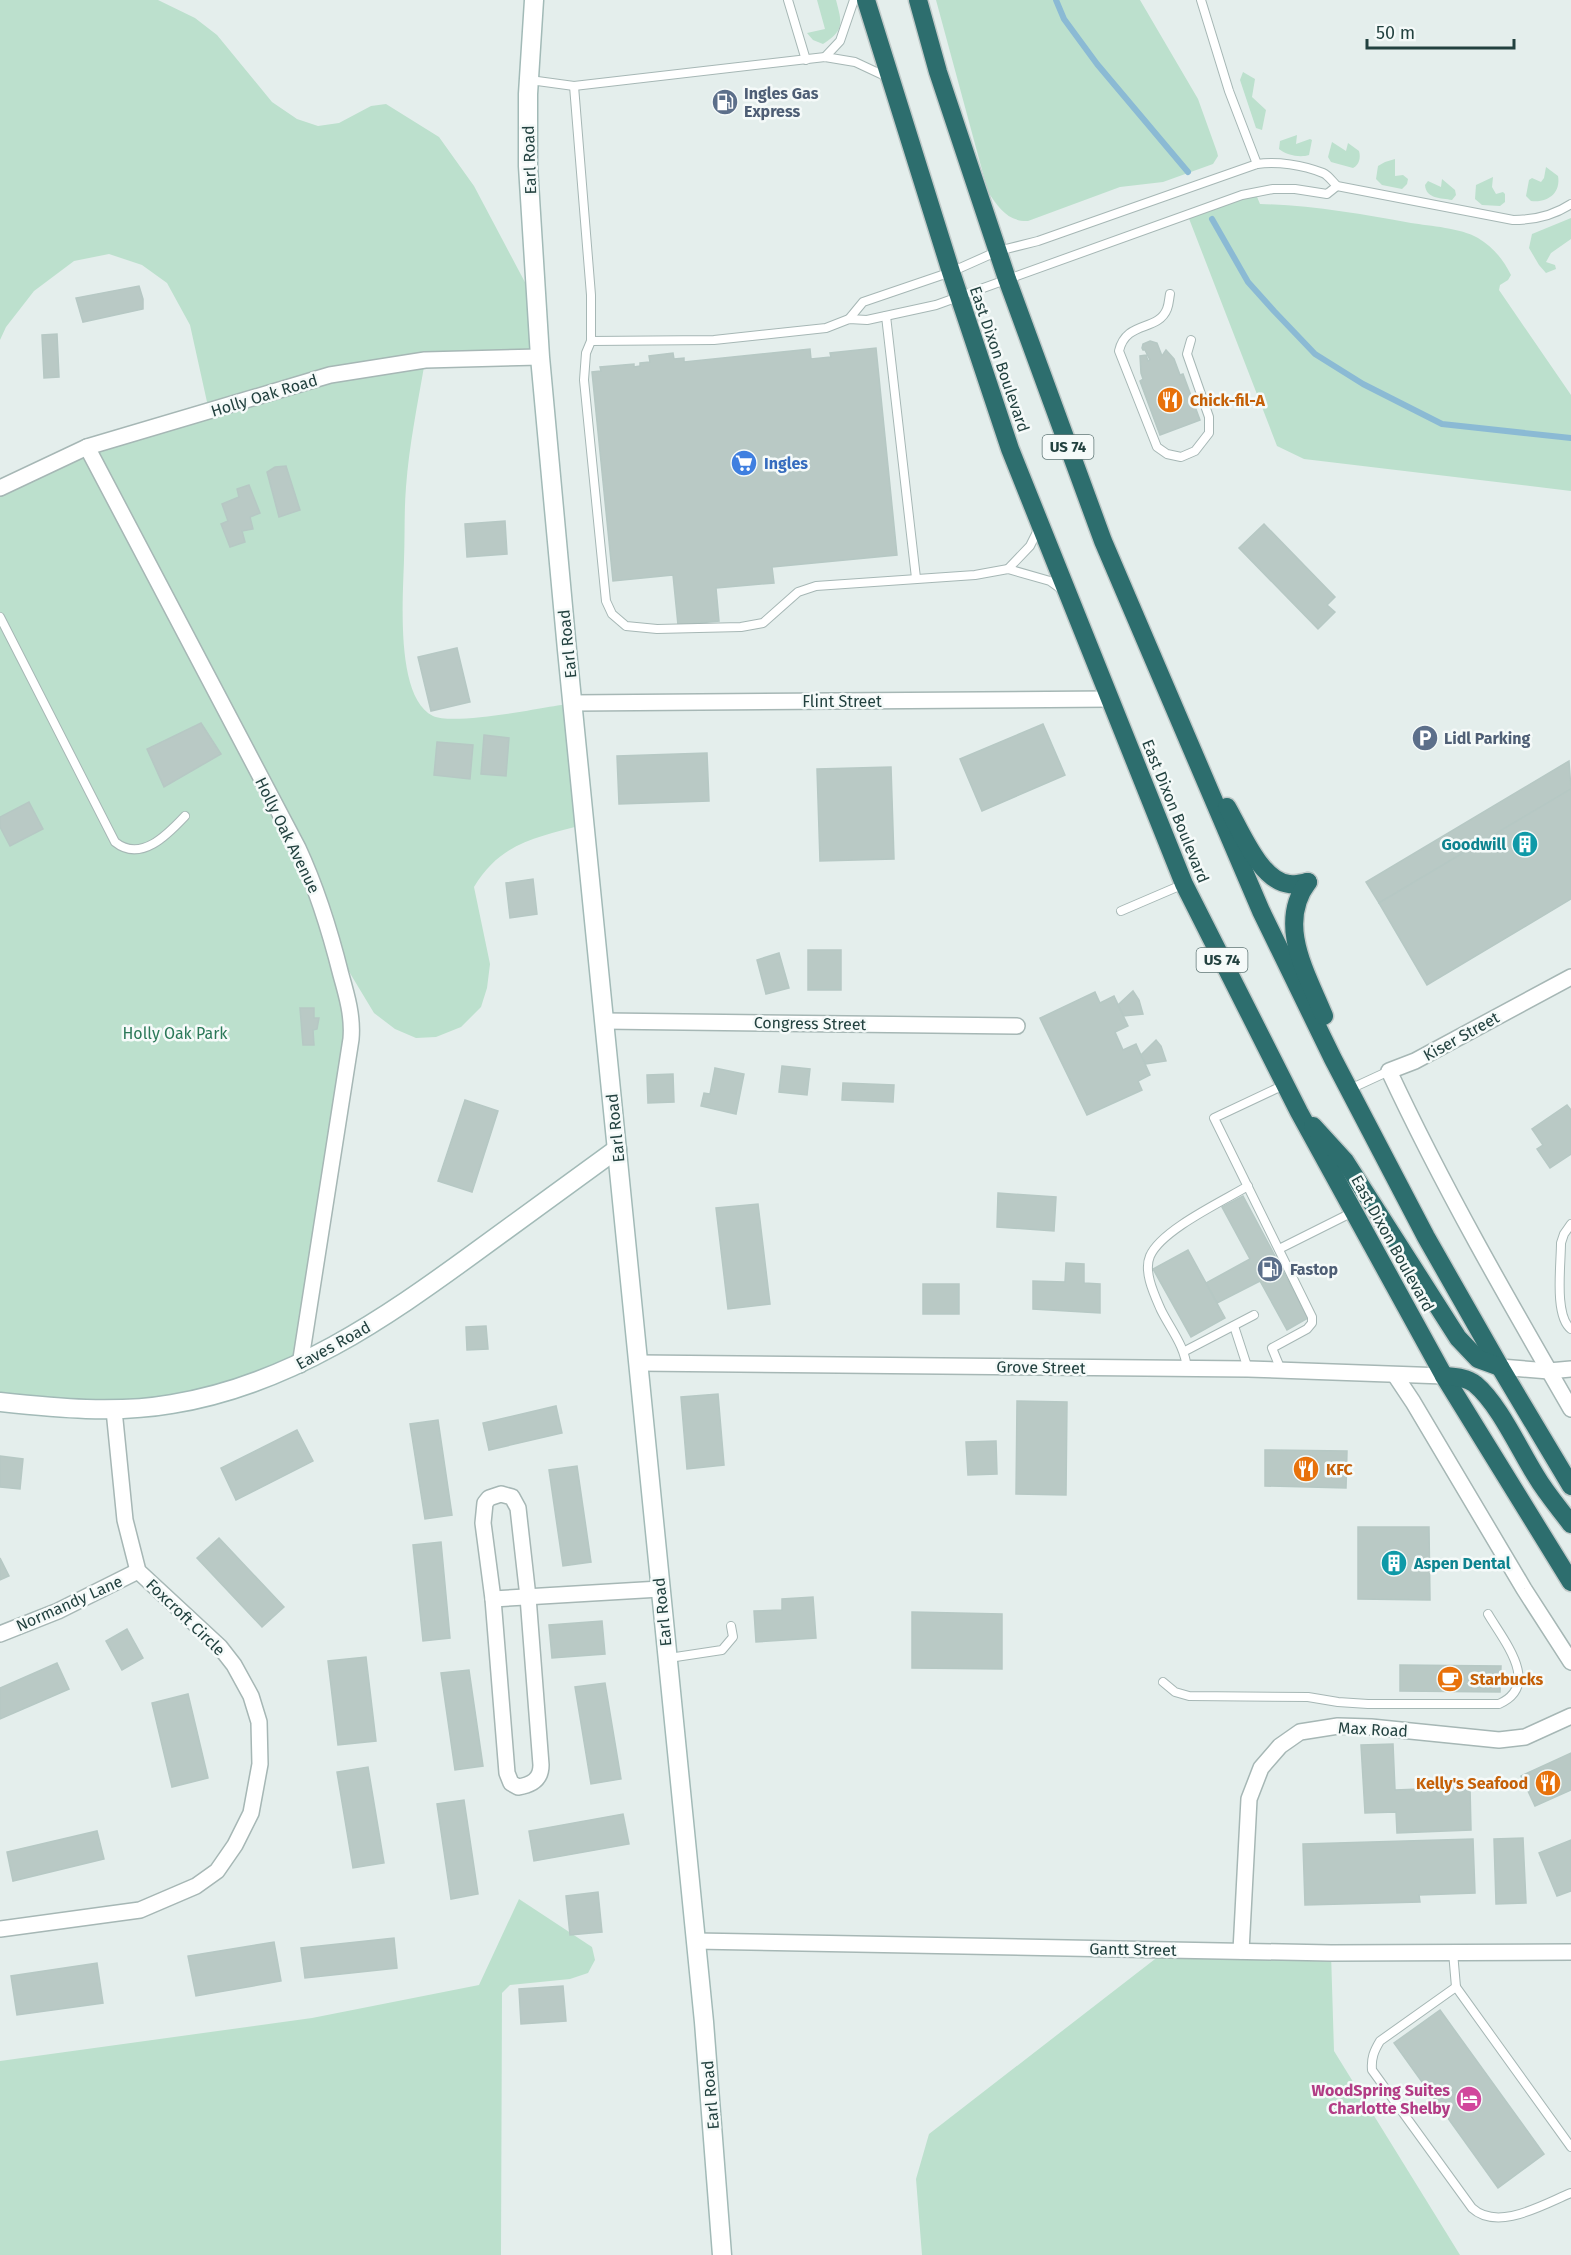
<svg xmlns="http://www.w3.org/2000/svg" width="1571" height="2255" font-family="'Fira Sans',sans-serif">
<style>
.green{fill:#bce0cd}
.lines{fill:none;stroke-linecap:round;stroke-linejoin:round}
.stream{stroke:#8bbad4;stroke-width:6}
.building{fill:#b9c9c5;stroke:#b6c8c4;stroke-width:1.5}
.lane-casing{stroke:#a6b7b5;stroke-width:10}
.street-casing{stroke:#a6b7b5;stroke-width:18}
.secondary-casing{stroke:#a2bab7;stroke-width:21}
.highway-casing{stroke:#c1cac9;stroke-width:21}
.lane{stroke:#fff;stroke-width:8}
.street{stroke:#fff;stroke-width:15}
.secondary{stroke:#fff;stroke-width:18}
.highway{stroke:#2d6e6e;stroke-width:18}
.labels{text-anchor:middle;stroke-width:5;stroke-linejoin:round;paint-order:stroke}
.shield{fill:#f5faf9;stroke:#617877;stroke-width:1.5}
.shield-label{font-size:15px;font-weight:bold;fill:#22413f}
.service-label{font-size:16px;font-weight:bold;fill:#4e5e75;stroke:#f5faf9;text-anchor:start}
.street-label{font-size:16px;fill:#22413f;stroke:#f5faf9}
.food-label{font-size:16px;font-weight:bold;fill:#c56008;stroke:#f5faf9;text-anchor:start}
.shop-label{font-size:16px;font-weight:bold;fill:#366cbe;stroke:#f5faf9;text-anchor:start}
.culture-label{font-size:16px;font-weight:bold;fill:#0d838f;stroke:#f5faf9;text-anchor:end}
.park-label{font-size:16px;fill:#2b7959;stroke:#f5faf9}
.hotel-label{font-size:16px;font-weight:bold;fill:#b23c85;stroke:#f5faf9;text-anchor:end}
</style>
<rect width="100%" height="100%" fill="#e4eeec"/>
<g class="green">
<path d="M0 0H158L195 18 217 35 272 102 297 119 318 126 339 123 371 106 386 104 439 137 474 186 537 305 540 358 425 361C418 402 409 445 406 487 404 511 405 536 404 560 403 597 395 698 433 716 455 726 545 707 573 703L585 824C537 838 502 841 474 887L490 964 487 988 481 1007 461 1027 436 1037 416 1038 395 1029 374 1013 336 950 352 1028 300 1365 172 1404 0 1402V488L68 456 209 411 190 325 167 283 142 265 109 254 74 261 34 291 6 327 0 340Z"/>
<path d="M817 0H836C842 23 845 30 823 44L813 40 807 33 825 29Z"/>
<path d="M936 0H1140L1198 99 1217 152 1218 156 1213 164 1163 182 1120 187 1028 221C1008 222 998 207 988 192Z"/>
<polygon points="1243,72 1255,79 1252,97 1266,110 1262,130 1256,128 1240,80"/>
<path d="M1297 135 1296 144 1310 139 1312 140 1309 155C1300 158 1286 155 1279 149L1280 141Z"/>
<path d="M1332 142 1346 151 1348 143 1359 151C1361 158 1359 165 1353 168L1331 162 1328 157Z"/>
<polygon points="1395,159 1395,176 1403,175 1408,179 1407,184 1402,189 1382,185 1376,179 1378,166 1385,162"/>
<path d="M1546 167 1558 176C1561 193 1548 203 1531 201L1526 196 1529 180 1532 178 1541 182 1544 178Z"/>
<polygon points="1493,177 1492,187 1496,194 1503,192 1505,194 1505,202 1500,206 1482,205 1475,199 1476,185"/>
<path d="M1442 179 1455 190 1456 195 1452 200C1441 198 1426 199 1425 185L1428 181 1441 187Z"/>
<path d="M1255 192 1260 204C1311 205 1361 214 1411 223 1430 226 1461 228 1478 238 1493 247 1503 259 1511 275L1508 280 1500 285 1499 290 1571 395V491L1304 459 1277 446 1188 216Z"/>
<polygon points="1571,218 1571,239 1551,253 1546,262 1555,265 1556,269 1546,273 1539,265 1529,248 1532,234"/>
<polygon points="519,1899 592,1947 595,1960 588,1973 570,1979 510,1985 502,1993 501,2255 0,2255 0,2061 312,2018 479,1985"/>
<polygon points="1168,1949 1331,1953 1334,2051 1460,2255 922,2255 916,2179 929,2134"/>
</g>
<g class="lines">
<g class="stream">
<polyline points="1056,0 1064,19 1097,64 1188,172"/>
<polyline points="1212,219 1248,282 1274,311 1315,354 1363,384 1442,424 1571,438"/>
</g>
</g>
<g class="building">
<polygon points="139,286 143,299 143,309 83,322 76,298"/>
<polygon points="57,334 59,377 44,378 42,335"/>
<polygon points="1150,341 1157,343 1162,356 1166,350 1174,359 1180,375 1183,374 1200,420 1160,435 1140,381 1143,379 1141,373 1140,356 1146,355 1148,361 1150,360 1145,350 1143,350 1142,348 1143,344"/>
<polygon points="876,348 897,555 772,567 774,583 716,588 719,621 678,625 673,575 613,581 592,372 601,371 600,367 634,364 634,367 640,366 640,363 650,362 649,356 673,353 674,359 684,358 684,362 810,349 811,359 831,357 830,353"/>
<polygon points="286,466 300,510 279,517 267,472 275,467"/>
<polygon points="249,485 260,513 250,517 253,529 242,531 245,542 230,547 221,524 228,521 222,504 239,497 237,489"/>
<polygon points="505,521 507,554 467,557 465,524"/>
<polygon points="1264,524 1335,597 1327,605 1335,612 1318,629 1239,548"/>
<polygon points="457,648 470,702 431,711 418,657"/>
<polygon points="201,723 221,754 164,787 147,749"/>
<polygon points="1043,724 1065,775 982,811 960,759"/>
<polygon points="484,735 509,738 506,776 481,774"/>
<polygon points="437,742 473,745 470,779 434,775"/>
<polygon points="707,753 709,801 619,804 617,756"/>
<polygon points="1569,761 1571,789 1379,903 1366,882"/>
<polygon points="891,767 894,859 820,861 817,769"/>
<polygon points="1571,789 1571,899 1427,985 1379,903"/>
<polygon points="29,802 43,829 10,846 0,827 0,817"/>
<polygon points="533,879 537,914 510,918 506,883"/>
<rect x="808" y="950" width="33" height="40"/>
<polygon points="779,953 789,988 766,994 757,960"/>
<polygon points="1133,991 1139,1000 1143,1014 1123,1016 1118,1005"/>
<polygon points="1095,992 1100,1003 1114,996 1128,1026 1115,1032 1123,1050 1136,1044 1150,1075 1138,1081 1142,1090 1087,1115 1040,1018"/>
<polygon points="300,1008 314,1008 314,1018 319,1018 317,1029 313,1030 314,1045 303,1045"/>
<polygon points="1156,1040 1161,1046 1166,1061 1146,1064 1141,1055"/>
<polygon points="782,1066 810,1069 807,1095 779,1092"/>
<polygon points="715,1068 744,1074 736,1114 701,1106 704,1093 710,1094"/>
<polygon points="673,1074 674,1102 648,1103 647,1075"/>
<polygon points="843,1083 894,1085 893,1102 842,1100"/>
<polygon points="465,1100 498,1111 472,1192 438,1181"/>
<polygon points="1567,1105 1571,1110 1571,1154 1550,1168 1537,1149 1543,1145 1532,1129"/>
<polygon points="998,1193 1056,1197 1054,1231 997,1227"/>
<polygon points="1243,1196 1308,1318 1287,1330 1260,1281 1217,1303 1206,1283 1250,1259 1222,1207"/>
<polygon points="758,1204 770,1304 728,1309 716,1208"/>
<polygon points="1188,1250 1225,1318 1191,1337 1153,1269"/>
<polygon points="1066,1263 1084,1264 1084,1283 1100,1284 1100,1313 1033,1309 1033,1281 1065,1282"/>
<rect x="923" y="1284" width="36" height="30"/>
<polygon points="486,1326 488,1349 467,1350 466,1327"/>
<polygon points="718,1394 724,1465 687,1469 681,1397"/>
<polygon points="1017,1401 1067,1402 1066,1495 1016,1494"/>
<polygon points="556,1406 562,1433 489,1450 483,1423"/>
<polygon points="438,1420 452,1515 425,1519 410,1424"/>
<polygon points="297,1430 313,1461 236,1500 221,1468"/>
<polygon points="996,1441 997,1474 968,1475 966,1442"/>
<polygon points="1265,1450 1347,1451 1346,1488 1265,1486"/>
<polygon points="0,1456 23,1459 20,1489 0,1487"/>
<polygon points="577,1466 591,1562 563,1566 549,1470"/>
<polygon points="1358,1527 1429,1527 1430,1600 1358,1599"/>
<polygon points="219,1538 284,1607 262,1627 197,1558"/>
<polygon points="441,1542 450,1638 423,1641 413,1545"/>
<polygon points="0,1558 9,1576 0,1580"/>
<polygon points="813,1597 816,1638 756,1642 754,1611 782,1610 782,1599"/>
<polygon points="912,1612 1002,1614 1002,1669 912,1668"/>
<polygon points="602,1621 605,1654 552,1658 549,1625"/>
<polygon points="127,1629 143,1658 122,1670 106,1641"/>
<polygon points="366,1657 376,1741 338,1745 328,1661"/>
<polygon points="57,1663 69,1689 0,1719 0,1688"/>
<polygon points="1400,1665 1501,1666 1500,1692 1400,1691"/>
<polygon points="469,1670 483,1766 455,1770 441,1673"/>
<polygon points="605,1683 621,1779 591,1784 575,1687"/>
<polygon points="188,1694 208,1778 172,1787 152,1703"/>
<polygon points="1393,1744 1395,1790 1470,1787 1471,1830 1397,1833 1396,1812 1365,1813 1361,1745"/>
<polygon points="1571,1753 1571,1790 1535,1806 1521,1776"/>
<polygon points="368,1767 384,1863 353,1868 337,1772"/>
<polygon points="464,1800 478,1894 451,1899 437,1804"/>
<polygon points="623,1814 629,1844 534,1861 529,1831"/>
<polygon points="97,1831 104,1859 13,1881 7,1852"/>
<polygon points="1523,1838 1526,1903 1496,1904 1494,1839"/>
<polygon points="1473,1839 1475,1893 1419,1895 1420,1902 1305,1905 1303,1844"/>
<polygon points="1571,1840 1571,1891 1557,1896 1539,1853"/>
<polygon points="598,1892 602,1932 570,1935 566,1896"/>
<polygon points="394,1938 397,1968 305,1978 301,1948"/>
<polygon points="274,1942 281,1981 196,1996 188,1956"/>
<polygon points="97,1963 103,2003 17,2015 11,1976"/>
<polygon points="563,1986 566,2021 521,2024 519,1989"/>
<polygon points="1440,2010 1544,2154 1498,2188 1394,2043"/>
</g>
<g class="lines">
<defs>
<g id="lane">
<polyline points="788,0 806,60"/>
<polyline points="1201,0 1229,91 1257,164"/>
<polyline points="825,57 840,41 854,0"/>
<polyline points="530,80 574,86 825,57 855,62 887,77"/>
<polyline points="574,86 591,295 591,341 586,353 584,380 606,601 612,614 626,626 657,629 741,627 763,623 798,592 816,586 975,575 1008,569 1050,581 1061,589"/>
<path d="M1170 294C1169 299 1169 304 1167 309 1158 332 1126 320 1119 351L1157 447 1167 454 1181 457 1195 451 1209 433V417L1187 354 1191 340"/>
<polyline points="886,316 916,578"/>
<path d="M849 319 863 302 951 272 998 251 1038 241 1257 164C1277 161 1303 165 1323 173 1328 175 1332 181 1337 186L1513 220C1534 220 1553 216 1571 204"/>
<polyline points="591,341 714,340 826,328 849,319 867,320 936,305 1242,195 1273,189 1295,189 1327,194 1337,186"/>
<polyline points="1008,569 1030,546 1039,528"/>
<path d="M0 617 115 842C141 863 168 834 185 816"/>
<polyline points="1121,911 1184,884"/>
<polyline points="1350,1089 1389,1071"/>
<path d="M1571 1224 1564 1234 1561 1243C1561 1265 1554 1316 1571 1329"/>
<polyline points="1279,1249 1353,1212"/>
<polyline points="1234,1326 1248,1369"/>
<polyline points="1185,1351 1254,1315"/>
<path d="M1187 1369C1185 1346 1171 1330 1161 1310 1155 1296 1143 1272 1150 1256 1161 1230 1223 1201 1248 1186"/>
<polyline points="1281,1370 1272,1348 1307,1329 1312,1323 1312,1317 1214,1118 1284,1085"/>
<polyline points="669,1658 722,1650 733,1637 731,1626"/>
<path d="M1163 1682 1175 1692 1189 1696 1308 1697 1338 1702 1368 1704H1499C1542 1685 1503 1640 1488 1614"/>
<polyline points="1453,1952 1456,1987"/>
<path d="M1571 2147 1456 1987 1380 2041C1374 2051 1371 2058 1372 2070L1472 2208C1498 2232 1544 2204 1571 2193"/>
</g>
<g id="street">
<path d="M87 447 298 848C317 889 330 931 341 975 347 996 353 1017 351 1039L300 1365"/>
<polyline points="0,488 87,447 330,375 425,360 540,357"/>
<polyline points="573,703 1111,699"/>
<path d="M1571 977 1415 1061 1389 1071C1443 1187 1507 1298 1571 1409"/>
<polyline points="604,1021 1017,1026"/>
<polyline points="638,1363 1248,1369 1444,1376"/>
<polyline points="1500,1367 1549,1371 1571,1369"/>
<polyline points="1395,1375 1413,1402 1524,1589 1571,1662"/>
<path d="M501 1494 512 1497 518 1508 528 1597 541 1765C541 1780 531 1785 518 1787L511 1783 507 1773 493 1599 483 1523 485 1503 489 1498Z"/>
<polyline points="493,1599 660,1589"/>
<polyline points="0,1634 58,1611 138,1571"/>
<polyline points="0,1929 140,1910 196,1886 217,1871 235,1845 251,1813 260,1764 259,1722 251,1696 234,1665 220,1647 138,1571 125,1520 114,1410"/>
<polyline points="695,1941 1331,1953 1571,1952"/>
<polyline points="1241,1951 1249,1799 1261,1768 1280,1746 1300,1732 1338,1726 1371,1727 1499,1740 1525,1737 1571,1716"/>
</g>
<g id="secondary">
<polyline points="534,0 528,94 528,166 540,357 567,650 704,2022 722,2255"/>
<path d="M0 1402C57 1408 115 1414 172 1404 289 1385 384 1319 477 1251 524 1217 570 1183 617 1149"/>
</g>
<g id="highway">
<polyline points="866,0 951,272 1010,449 1184,884 1299,1112 1444,1376 1571,1582"/>
<polyline points="918,0 938,72 1007,279 1103,541 1261,911 1333,1059 1426,1237 1500,1367 1571,1486"/>
<path d="M1227 807C1240 829 1260 881 1289 884 1295 885 1302 883 1308 882"/>
<path d="M1308 882C1276 924 1307 974 1324 1016"/>
<polyline points="1313,1126 1345,1161 1458,1338 1478,1359 1500,1367"/>
<path d="M1444 1376C1455 1377 1466 1377 1475 1384 1499 1404 1519 1449 1536 1476 1546 1493 1559 1508 1571 1524"/>
</g>
</defs>
<use href="#lane" class="lane-casing"/>
<use href="#street" class="street-casing"/>
<use href="#secondary" class="secondary-casing"/>
<use href="#highway" class="highway-casing"/>
<use href="#lane" class="lane"/>
<use href="#street" class="street"/>
<use href="#secondary" class="secondary"/>
<use href="#highway" class="highway"/>
</g>
<defs>
<symbol id="fuel-disc" viewBox="-11 -11 22 22"><circle r="9.5" fill="#5c6f8a" stroke="#f5faf9"/><path d="M-5.5-6h7V0h2V4h1.3V-2.5L3-4.5l.8-.8L6-3V5H2.5V1h-1V6h-7ZM-4.2-4.7v3.2H.2V-4.7Z" fill="#fff"/></symbol>
<symbol id="restaurant-disc" viewBox="-11 -11 22 22"><circle r="9.5" fill="#e8710a" stroke="#f5faf9"/><path d="M-5-6h1v4h1v-4h1v4h1v-4h1v5L-1.5 .5V6h-2V.5L-5-1ZM5-6V6H3V1.5H1.5Q1.5-4 5-6Z" fill="#fff"/></symbol>
<symbol id="supermarket-disc" viewBox="-11 -11 22 22"><circle r="9.5" fill="#3f7fe0" stroke="#f5faf9"/><path d="M-6-5.5h2.5l.6 2H6L4.5 2H-2.5L-4.4-4H-6ZM-1.5 3.2a1.3 1.3 0 1 0 .1 0ZM3 3.2a1.3 1.3 0 1 0 .1 0Z" fill="#fff"/></symbol>
<symbol id="parking-disc" viewBox="-11 -11 22 22"><circle r="9.5" fill="#5c6f8a" stroke="#f5faf9"/><path d="M-3.5-5.5H1a3.5 3.5 0 0 1 0 7H-1V5.5H-3.5ZM-1-3.4V-.6H.8a1.4 1.4 0 0 0 0-2.8Z" fill="#fff"/></symbol>
<symbol id="building-disc" viewBox="-11 -11 22 22"><circle r="9.5" fill="#0f9aa8" stroke="#f5faf9"/><path d="M-4-6H4V6H1V3H-1V6H-4ZM-2.5-4.3h1.7v1.8h-1.7ZM.8-4.3h1.7v1.8H.8ZM-2.5-1h1.7V.8h-1.7ZM.8-1h1.7V.8H.8Z" fill="#fff"/></symbol>
<symbol id="cafe-disc" viewBox="-11 -11 22 22"><circle r="9.5" fill="#e8710a" stroke="#f5faf9"/><path d="M-5.5-4.5H6V0H3Q3 3.5 0 3.5H-2.5Q-5.5 3.5-5.5 0ZM3-3.2v2h1.7v-2ZM-6 4.5H4V6H-6Z" fill="#fff"/></symbol>
<symbol id="hotel-disc" viewBox="-11 -11 22 22"><circle r="9.5" fill="#d1479c" stroke="#f5faf9"/><path d="M-6-4.5h1.5V1H6V5H4.5V3h-9V5H-6ZM-4 0a1.8 1.8 0 1 1 3.6 0ZM.5 0V-2.5h3Q6-2.5 6 0Z" fill="#fff"/></symbol>
</defs>
<g fill-rule="evenodd">
<use href="#fuel-disc" x="710" y="87" width="30" height="30"/>
<use href="#restaurant-disc" x="1155" y="385" width="30" height="30"/>
<use href="#supermarket-disc" x="729" y="448" width="30" height="30"/>
<use href="#parking-disc" x="1410" y="723" width="30" height="30"/>
<use href="#building-disc" x="1510" y="829" width="30" height="30"/>
<use href="#fuel-disc" x="1255" y="1254" width="30" height="30"/>
<use href="#restaurant-disc" x="1291" y="1454" width="30" height="30"/>
<use href="#building-disc" x="1379" y="1548" width="30" height="30"/>
<use href="#cafe-disc" x="1435" y="1664" width="30" height="30"/>
<use href="#restaurant-disc" x="1533" y="1768" width="30" height="30"/>
<use href="#hotel-disc" x="1454" y="2084" width="30" height="30"/>
</g>
<g class="labels">
<g class="shield">
<rect x="1042.5" y="435" width="51" height="24" rx="4.5"/>
<rect x="1196.5" y="948" width="51" height="24" rx="4.5"/>
</g>
<g class="shield-label">
<text x="1068" y="452">US 74</text>
<text x="1222" y="965">US 74</text>
</g>
<g class="service-label">
<text x="744" y="99">Ingles Gas<tspan x="744" dy="18">Express</tspan></text>
<text x="1444" y="744">Lidl Parking</text>
<text x="1290" y="1275">Fastop</text>
</g>
<g class="street-label">
<text transform="translate(529 160) rotate(-92)" y="6">Earl Road</text>
<text transform="translate(1000 359) rotate(71)" y="6">East Dixon Boulevard</text>
<text transform="translate(264 395) rotate(-17)" y="6">Holly Oak Road</text>
<text transform="translate(567 644) rotate(-96)" y="6">Earl Road</text>
<text x="842" y="707">Flint Street</text>
<text transform="translate(1176 811) rotate(68)" y="6">East Dixon Boulevard</text>
<text transform="translate(288 835) rotate(64)" y="6">Holly Oak Avenue</text>
<text transform="translate(810 1023) rotate(1)" y="6">Congress Street</text>
<text transform="translate(1461 1036) rotate(-29)" y="6">Kiser Street</text>
<text transform="translate(615 1128) rotate(-96)" y="6">Earl Road</text>
<text transform="translate(1393 1243) rotate(61)" y="6">East Dixon Boulevard</text>
<text transform="translate(333 1345) rotate(-29)" y="6">Eaves Road</text>
<text transform="translate(1041 1367) rotate(1)" y="6">Grove Street</text>
<text transform="translate(69 1603) rotate(-24)" y="6">Normandy Lane</text>
<text transform="translate(662 1612) rotate(-96)" y="6">Earl Road</text>
<text transform="translate(186 1617) rotate(44)" y="6">Foxcroft Circle</text>
<text transform="translate(1373 1729) rotate(3)" y="6">Max Road</text>
<text transform="translate(1133 1949) rotate(1)" y="6">Gantt Street</text>
<text transform="translate(710 2095) rotate(-95)" y="6">Earl Road</text>
</g>
<g class="food-label">
<text x="1190" y="406">Chick-fil-A</text>
<text x="1326" y="1475">KFC</text>
<text x="1470" y="1685">Starbucks</text>
<text x="1528" y="1789" text-anchor="end">Kelly's Seafood</text>
</g>
<g class="shop-label">
<text x="764" y="469">Ingles</text>
</g>
<g class="culture-label">
<text x="1506" y="850">Goodwill</text>
<text x="1414" y="1569" text-anchor="start">Aspen Dental</text>
</g>
<g class="park-label">
<text x="175" y="1039">Holly Oak Park</text>
</g>
<g class="hotel-label">
<text x="1450" y="2096">WoodSpring Suites<tspan x="1450" dy="18">Charlotte Shelby</tspan></text>
</g>
</g>
<path d="M1367 39v9h147v-9" fill="none" stroke="#22413f" stroke-width="3"/>
<text x="1376" y="39" font-size="18" fill="#22413f" stroke="#f5faf9" stroke-width="4.5" paint-order="stroke">50 m</text>
</svg>
